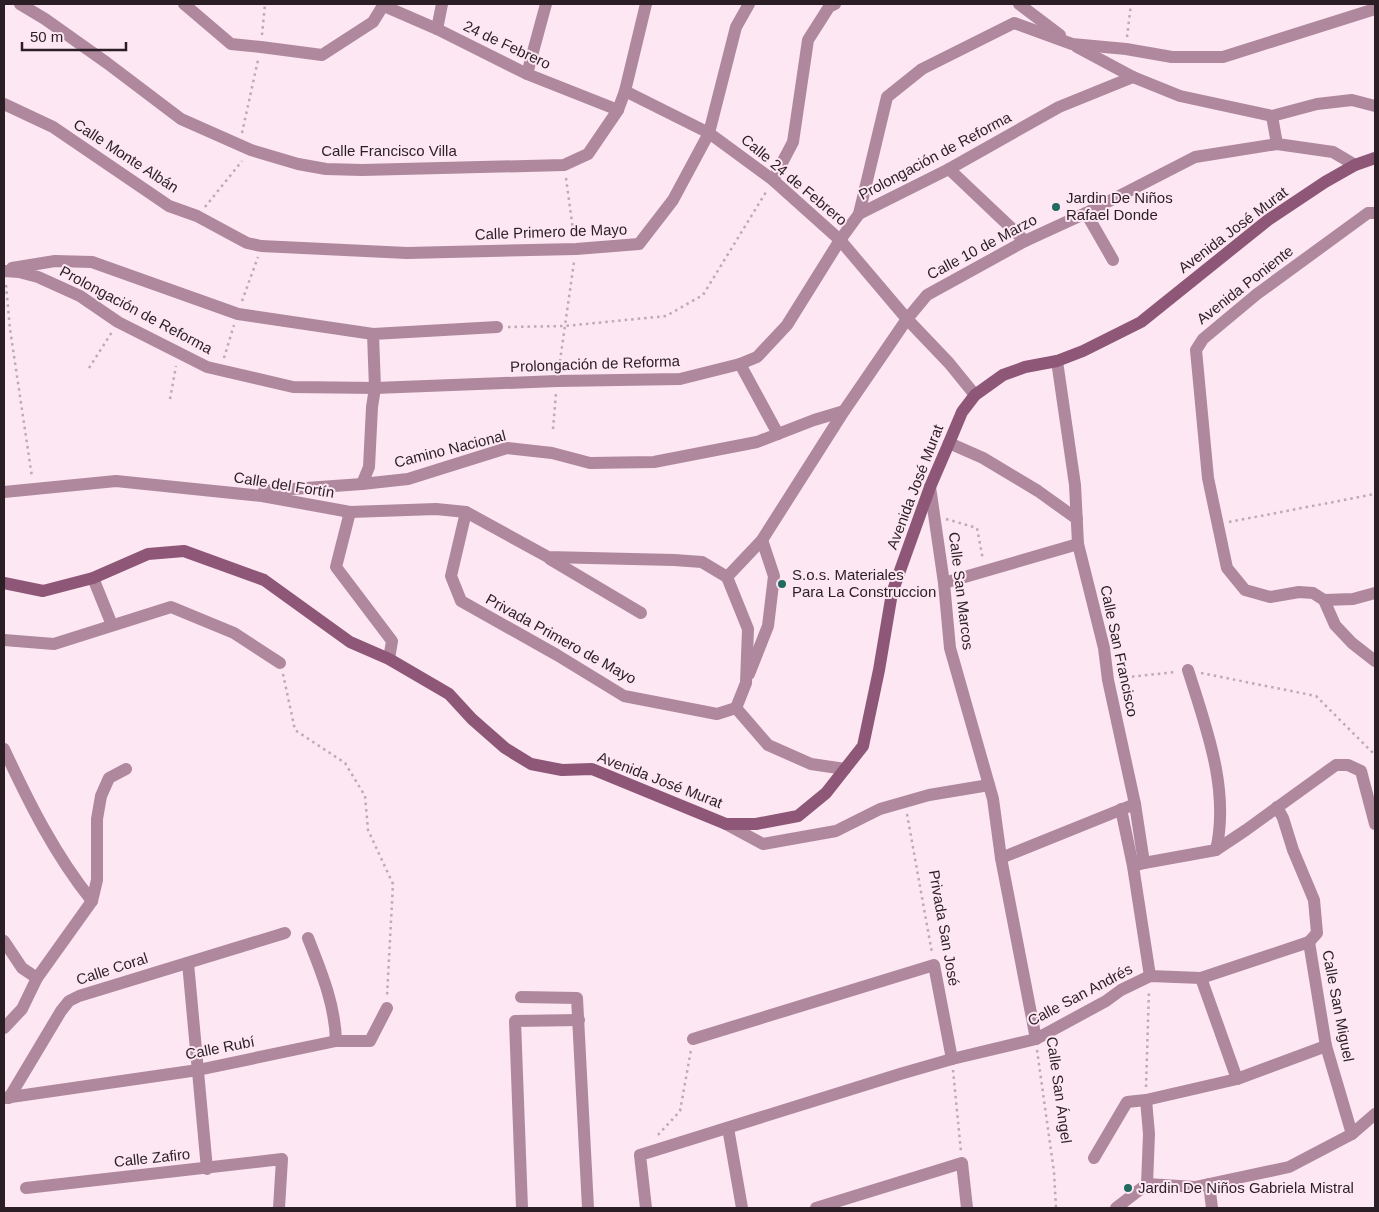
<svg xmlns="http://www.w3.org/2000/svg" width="1379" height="1212" font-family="Arial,sans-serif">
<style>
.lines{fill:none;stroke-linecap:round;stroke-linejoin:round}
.path{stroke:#bcaab4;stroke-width:2.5;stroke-dasharray:2.5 4;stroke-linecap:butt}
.street{stroke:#af889e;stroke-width:12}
.secondary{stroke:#8e5777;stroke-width:12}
.poi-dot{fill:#226a60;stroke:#fce7f2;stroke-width:2}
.labels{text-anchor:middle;stroke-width:4;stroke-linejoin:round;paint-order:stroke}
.street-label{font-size:15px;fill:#2b1e25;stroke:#fce7f2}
.poi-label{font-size:15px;fill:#2b1e25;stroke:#fce7f2;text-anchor:start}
</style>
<rect width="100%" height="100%" fill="#fce7f2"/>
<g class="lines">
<g class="path">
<polyline points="262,35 265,4"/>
<polyline points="1127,37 1131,4"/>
<polyline points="242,133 258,60"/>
<polyline points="566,178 574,237"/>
<polyline points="205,207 242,161"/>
<polyline points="6,285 10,329 32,477"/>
<polyline points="242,301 258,257"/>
<polyline points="508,327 565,326 666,316 703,295 766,192"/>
<polyline points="224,358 234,325"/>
<polyline points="89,368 112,332"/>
<polyline points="559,368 574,262"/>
<polyline points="170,399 176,366"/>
<polyline points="553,429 556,393"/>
<polyline points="946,519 977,528 983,560"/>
<polyline points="1229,522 1375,494"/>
<polyline points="1201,673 1316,696 1375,755"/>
<polyline points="283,674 295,730 345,763 365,796 368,830 393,884 387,996"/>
<polyline points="1119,678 1176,672"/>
<polyline points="907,814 932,953"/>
<polyline points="1037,1050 1054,1172 1056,1208"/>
<polyline points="953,1070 961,1152"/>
<polyline points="1146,1087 1149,990"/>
<polyline points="658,1135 680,1111 691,1050"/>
</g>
<g class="street">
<polyline points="20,4 45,19 107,63 181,119 251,150 298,164 326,169 362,170 564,165 588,154 618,110 625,91 646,4"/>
<polyline points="184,4 231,44 261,47 322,55 373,22 384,4"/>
<polyline points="1019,4 1060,35"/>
<polyline points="384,6 437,29 527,74 618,110"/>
<polyline points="437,29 442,4"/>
<polyline points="1077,47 1133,77 1180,96 1272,116 1317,104 1352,100 1375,106"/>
<polyline points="527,74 546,4"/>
<polyline points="625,91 709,133 773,180 840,240 907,319 949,363 975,395"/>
<polyline points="4,104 53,127 169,206 197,216 247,243 261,246 407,253 576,249 639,244 673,200 709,133 736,27 749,4"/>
<polyline points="1272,116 1277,144"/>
<polyline points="949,169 1025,241"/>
<polyline points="773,180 793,142 808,40 829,7 835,4"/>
<polyline points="1086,213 1113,260"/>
<polyline points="1375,213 1368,213 1257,294 1203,339 1196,350 1208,478 1227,568 1245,590 1270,597 1299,592 1313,593 1324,600 1335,625 1352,643 1375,661"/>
<polyline points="859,214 887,97 922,69 1014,23 1072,44 1126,49 1172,57 1223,57 1375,9"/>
<polyline points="12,268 55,261 92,262 238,314 373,334 497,327"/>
<polyline points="4,271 19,272 38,277 80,296 118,322 207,367 293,387 375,388 557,381 680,379 740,364 757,357 787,325 840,240 859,214 949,169 1059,107 1133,77"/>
<polyline points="1057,361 1075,485 1078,544 1104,648 1108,680 1135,804 1144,863 1133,866 1150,976"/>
<polyline points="740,364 778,434"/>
<polyline points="949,443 983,458 1038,491 1077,519"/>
<polyline points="362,484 369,467 372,407 375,388 373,334"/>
<polyline points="930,487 944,583 950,648 993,799 1001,858 1036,1039"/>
<polyline points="264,491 362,484 408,479 507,448 552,453 590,463 654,462 757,442 814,420 844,411"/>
<polyline points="4,492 116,481 262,496 350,512 436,509 466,512 548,557 674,560 702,562 727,577"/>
<polyline points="350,512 336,567 392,641 389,659"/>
<polyline points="466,512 451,576 461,601 557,655 624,696 717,714 736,708"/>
<polyline points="550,559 641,613"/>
<polyline points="93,578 112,625"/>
<polyline points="944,583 1078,544"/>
<polyline points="1324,600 1353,599 1375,593"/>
<polyline points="4,640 54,644 171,607 234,633 280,663"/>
<path d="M1188 670C1206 727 1230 790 1216 850"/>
<polyline points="749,674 768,626 774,576 762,540"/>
<polyline points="736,708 746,683 748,629 727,577 762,540 844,411 907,319 927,295 1025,241 1086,213 1195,157 1277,144 1333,152 1355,165"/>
<polyline points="736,708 768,745 811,764 845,769"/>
<path d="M4 749C29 803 55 855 92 901"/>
<polyline points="1277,807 1283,818 1293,850 1314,900 1317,933 1309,942"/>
<polyline points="1121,809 1133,866"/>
<polyline points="726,824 763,844 836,831 880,809 929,795 989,785"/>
<polyline points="1001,858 1135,804"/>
<polyline points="1144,863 1216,850 1246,830 1336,765 1348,765 1361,771 1375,824"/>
<path d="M308 938C321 971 335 1004 336 1041"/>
<polyline points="4,941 22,968 37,978"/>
<polyline points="1309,942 1326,1046 1352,1134"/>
<polyline points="188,963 207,1169"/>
<polyline points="1201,978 1237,1079"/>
<polyline points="521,997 577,998 588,1208"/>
<polyline points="4,1028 22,1009 37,978 92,901 97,880 97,819 101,796 109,778 126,769"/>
<polyline points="693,1039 934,965 952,1059"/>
<polyline points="4,1098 198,1070 336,1041 370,1041 387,1008"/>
<polyline points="9,1098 61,1011 69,1001 79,996 285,933"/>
<polyline points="1146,1100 1149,1134 1147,1184"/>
<polyline points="728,1128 742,1208"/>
<polyline points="1094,1158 1127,1102 1146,1100 1237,1079 1326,1046"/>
<polyline points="1209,1184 1212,1208"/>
<polyline points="26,1188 282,1159 279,1208"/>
<polyline points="522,1208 515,1021 579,1020"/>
<polyline points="646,1208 640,1155 900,1074 952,1059 1036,1039 1106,1001 1121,990 1150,976 1201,978 1309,942"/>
<polyline points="816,1208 962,1163 967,1208"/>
<polyline points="1116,1208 1147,1184 1195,1187 1289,1167 1352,1134 1375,1114"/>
</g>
<polyline class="secondary" points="4,583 43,591 93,578 148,554 184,551 264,580 350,642 389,659 449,694 472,719 505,748 531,764 562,770 592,769 726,824 756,824 798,816 826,793 863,746 879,670 892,593 930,487 949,443 962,412 975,395 1003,375 1025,367 1057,361 1083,351 1141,322 1268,220 1325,182 1355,165 1375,158"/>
</g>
<g class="poi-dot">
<circle cx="1056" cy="207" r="5"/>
<circle cx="782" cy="584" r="5"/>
<circle cx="1128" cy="1188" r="5"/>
</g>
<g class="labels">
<g class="street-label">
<text transform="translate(507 45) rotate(25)" y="5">24 de Febrero</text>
<text x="389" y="156">Calle Francisco Villa</text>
<text transform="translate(126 156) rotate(33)" y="5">Calle Monte Albán</text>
<text transform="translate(935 156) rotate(-28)" y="5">Prolongación de Reforma</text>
<text transform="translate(794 180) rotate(40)" y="5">Calle 24 de Febrero</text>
<text transform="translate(1233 230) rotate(-37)" y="5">Avenida José Murat</text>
<text transform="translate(551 232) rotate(-2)" y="5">Calle Primero de Mayo</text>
<text transform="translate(982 247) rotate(-28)" y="5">Calle 10 de Marzo</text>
<text transform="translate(1245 285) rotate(-38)" y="5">Avenida Poniente</text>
<text transform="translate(136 310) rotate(28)" y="5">Prolongación de Reforma</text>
<text transform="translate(595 364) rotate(-2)" y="5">Prolongación de Reforma</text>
<text transform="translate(450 449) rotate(-14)" y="5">Camino Nacional</text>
<text transform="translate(284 485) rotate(9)" y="5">Calle del Fortín</text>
<text transform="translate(915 487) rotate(-69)" y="5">Avenida José Murat</text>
<text transform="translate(961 591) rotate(83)" y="5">Calle San Marcos</text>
<text transform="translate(561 639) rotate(29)" y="5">Privada Primero de Mayo</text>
<text transform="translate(1119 651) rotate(78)" y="5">Calle San Francisco</text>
<text transform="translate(660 780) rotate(21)" y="5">Avenida José Murat</text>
<text transform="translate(944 928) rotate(80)" y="5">Privada San José</text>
<text transform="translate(112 969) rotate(-18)" y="5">Calle Coral</text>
<text transform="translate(1080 995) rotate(-28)" y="5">Calle San Andrés</text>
<text transform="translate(1338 1006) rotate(79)" y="5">Calle San Miguel</text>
<text transform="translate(220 1048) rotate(-11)" y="5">Calle Rubí</text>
<text transform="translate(1059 1090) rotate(82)" y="5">Calle San Ángel</text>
<text transform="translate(152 1158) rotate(-6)" y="5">Calle Zafiro</text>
</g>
<g class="poi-label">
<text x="1066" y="203">Jardin De Niños<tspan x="1066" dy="17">Rafael Donde</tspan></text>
<text x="792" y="580">S.o.s. Materiales<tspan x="792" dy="17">Para La Construccion</tspan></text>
<text x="1138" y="1193">Jardin De Niños Gabriela Mistral</text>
</g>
</g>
<rect width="1379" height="1212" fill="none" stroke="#2b1e25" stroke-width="10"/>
<path d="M22 42v8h104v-8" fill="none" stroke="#2b1e25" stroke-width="2.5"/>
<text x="30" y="42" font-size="15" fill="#2b1e25" stroke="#fce7f2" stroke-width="4" paint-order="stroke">50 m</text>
</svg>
